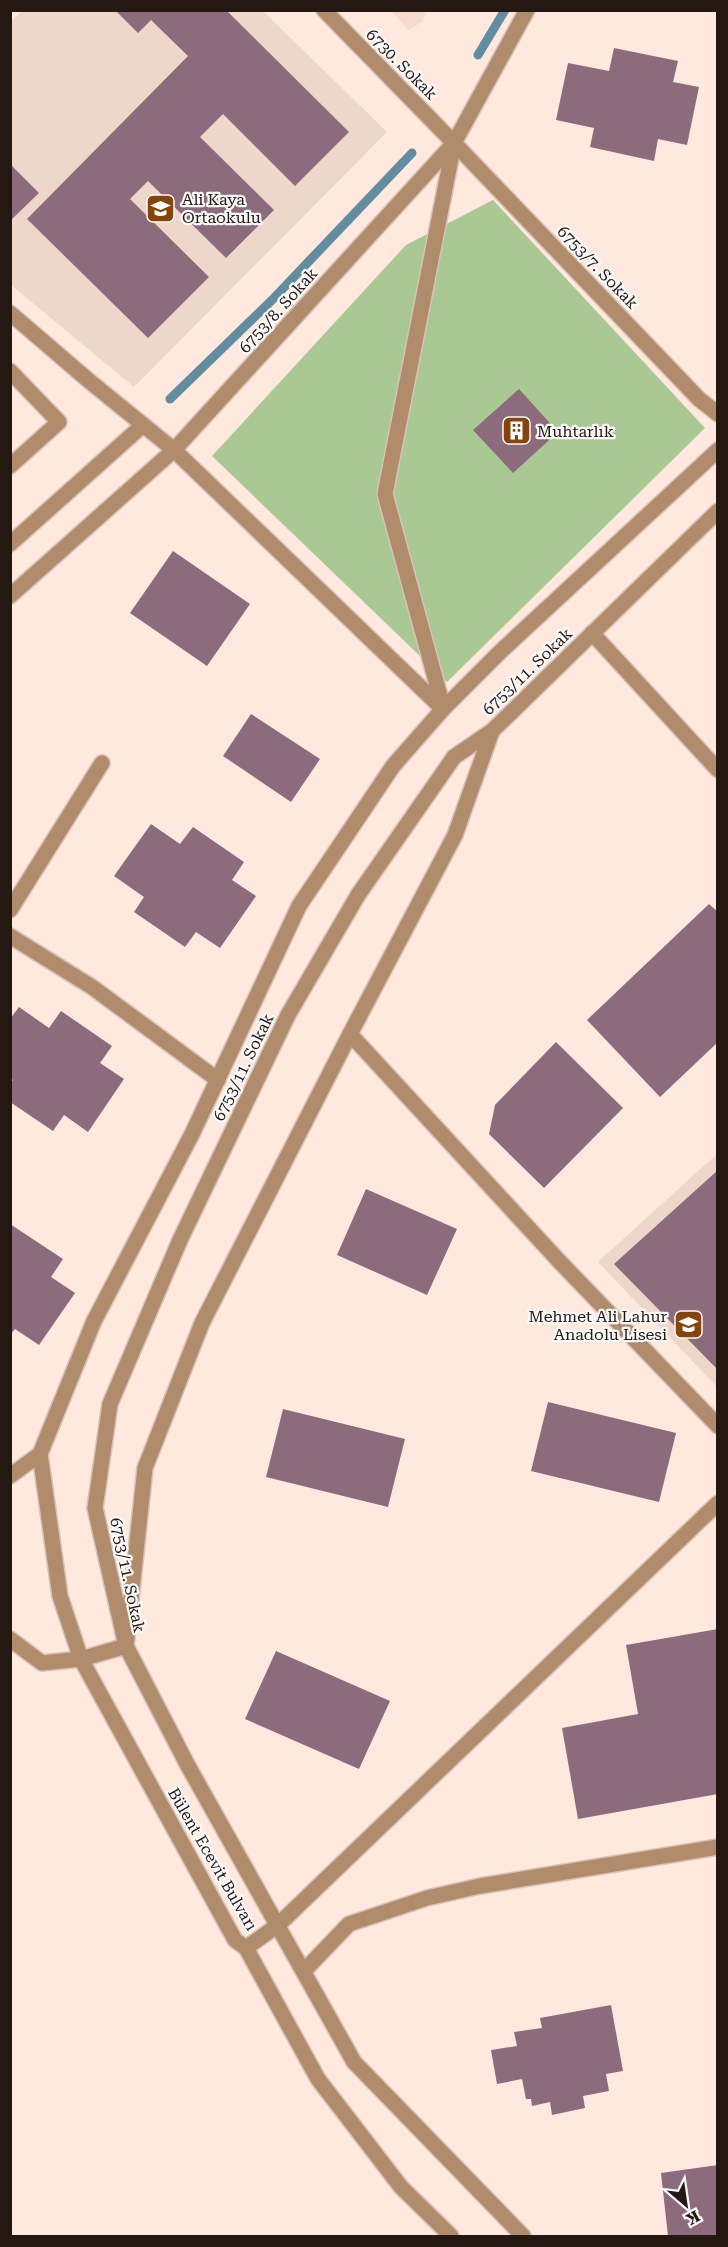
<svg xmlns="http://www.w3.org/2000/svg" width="728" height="2247" font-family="'Roboto Serif',serif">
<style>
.built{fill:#f6dacd}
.education{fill:#edd6ca}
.green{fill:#aac894}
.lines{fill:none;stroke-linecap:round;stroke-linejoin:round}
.stream{stroke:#628c9f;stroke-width:9}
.building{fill:#8c6b7c}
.minor-casing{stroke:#d8c3b8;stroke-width:18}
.minor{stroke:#b08c6c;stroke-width:15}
.labels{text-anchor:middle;stroke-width:4.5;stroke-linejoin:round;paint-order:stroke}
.street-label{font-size:16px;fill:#251812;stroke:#fafafa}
.poi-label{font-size:16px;fill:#251812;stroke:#fafafa;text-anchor:start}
</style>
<rect width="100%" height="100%" fill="#ffe8dd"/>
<polygon class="built" points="392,11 426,11 422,22 408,30"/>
<g class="education">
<polygon points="24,10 263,11 387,132 134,387 11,285 10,22"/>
<polygon points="717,1154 717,1387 598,1262"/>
</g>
<polygon class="green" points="493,200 705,428 447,682 212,456 406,245"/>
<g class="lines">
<g class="stream">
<polyline points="478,55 505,10"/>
<polyline points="170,399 273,299 412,153"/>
</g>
</g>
<g class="building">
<polygon points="115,10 226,10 349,132 295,186 223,114 200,137 274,210 226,258 148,181 130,199 209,277 148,338 27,219 188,56 151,20 138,33"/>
<polygon points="614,48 678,61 673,82 699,87 687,145 658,139 654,161 590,147 594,128 556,120 568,63 609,71"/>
<polygon points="10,164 39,193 10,221"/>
<polygon points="519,389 558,432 513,473 473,430"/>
<polygon points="173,551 250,604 207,666 130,613"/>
<polygon points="251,714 320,759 291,802 223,756"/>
<polygon points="151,824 180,844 193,827 244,862 232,880 256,896 220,948 196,932 185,947 134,912 144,897 114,876"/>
<polygon points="709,904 718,912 718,1042 660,1097 587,1020"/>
<polygon points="19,1007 49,1028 61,1011 112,1046 100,1063 124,1079 88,1132 64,1115 53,1131 10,1102 10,1083 13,1080 10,1078 10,1019"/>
<polygon points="556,1042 623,1108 544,1188 489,1134 495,1105"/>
<polygon points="718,1170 718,1370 614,1264"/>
<polygon points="366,1189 457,1229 427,1295 337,1255"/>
<polygon points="10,1224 63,1259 51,1277 75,1293 39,1345 15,1329 10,1335"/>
<polygon points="548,1402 676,1433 659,1502 531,1471"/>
<polygon points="283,1409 405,1439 388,1507 266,1477"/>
<polygon points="718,1629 718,1794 578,1819 562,1728 638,1714 626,1645"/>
<polygon points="276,1651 390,1701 359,1769 245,1719"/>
<polygon points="611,2005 623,2071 606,2074 609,2091 583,2096 585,2108 552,2115 550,2102 532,2106 531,2099 526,2099 522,2079 497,2084 491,2050 517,2046 514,2032 542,2028 540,2018"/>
<polygon points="718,2165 718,2236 668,2236 661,2173"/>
</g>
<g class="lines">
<defs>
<g id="minor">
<polyline points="324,10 454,143 699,399 718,414"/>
<polyline points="10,313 88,380 174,450 443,709"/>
<polyline points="10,371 59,422 10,466"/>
<polyline points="10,544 143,425"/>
<polyline points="10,596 174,450 454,143 527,10"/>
<polyline points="592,633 718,770"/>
<polyline points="443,707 385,494 454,143"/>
<polyline points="492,731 455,835 350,1034 202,1323 145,1468 126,1646 187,1764 354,2062 523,2236"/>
<polyline points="10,910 102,763"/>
<polyline points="10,936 92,987 218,1080"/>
<polyline points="350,1034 559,1261 718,1426"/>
<polyline points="40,1454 60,1596 81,1659 235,1940 246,1948 318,2079 401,2187 451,2236"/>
<polyline points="10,1476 40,1454 94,1321 192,1134 299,906 393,766 443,709 500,652 718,450"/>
<polyline points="10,1639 42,1663 81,1659 126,1646 95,1508 110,1404 180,1240 288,1015 358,895 454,757 492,731 718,511"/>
<polyline points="246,1948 278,1925 718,1503"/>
<polyline points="304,1971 349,1924 427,1898 480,1886 718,1847"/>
</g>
</defs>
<use href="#minor" class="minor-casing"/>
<use href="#minor" class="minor"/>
</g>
<defs>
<symbol id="school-square" viewBox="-11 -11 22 22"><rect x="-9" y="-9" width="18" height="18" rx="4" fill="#84440c" stroke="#fafafa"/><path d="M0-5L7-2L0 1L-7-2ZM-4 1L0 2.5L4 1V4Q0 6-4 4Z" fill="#fff"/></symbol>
<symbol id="building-square" viewBox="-11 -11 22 22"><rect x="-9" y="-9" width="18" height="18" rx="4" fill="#84440c" stroke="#fafafa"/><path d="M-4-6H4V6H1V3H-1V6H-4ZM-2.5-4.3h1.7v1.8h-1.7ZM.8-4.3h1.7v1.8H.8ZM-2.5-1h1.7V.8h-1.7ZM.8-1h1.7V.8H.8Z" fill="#fff"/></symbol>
</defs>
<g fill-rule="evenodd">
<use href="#school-square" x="144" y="192" width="33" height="33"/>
<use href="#building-square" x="500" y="414" width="33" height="33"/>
<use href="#school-square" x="672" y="1308" width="33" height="33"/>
</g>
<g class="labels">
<g class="street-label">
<text transform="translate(402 64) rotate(45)" y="6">6730. Sokak</text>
<text transform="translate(598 267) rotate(46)" y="6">6753/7. Sokak</text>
<text transform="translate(278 310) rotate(-48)" y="6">6753/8. Sokak</text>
<text transform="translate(527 671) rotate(-44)" y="6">6753/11. Sokak</text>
<text transform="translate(243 1067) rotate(-64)" y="6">6753/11. Sokak</text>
<text transform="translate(128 1575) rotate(78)" y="6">6753/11. Sokak</text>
<text transform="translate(213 1859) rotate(60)" y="6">Bülent Ecevit Bulvarı</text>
</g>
<g class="poi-label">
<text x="182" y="205">Ali Kaya<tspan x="182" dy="18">Ortaokulu</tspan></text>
<text x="537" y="437">Muhtarlık</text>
<text x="667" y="1322" text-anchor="end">Mehmet Ali Lahur<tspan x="667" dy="18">Anadolu Lisesi</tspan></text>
</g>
</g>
<rect width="728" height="2247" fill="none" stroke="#251812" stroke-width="24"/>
<g transform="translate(686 2205) rotate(151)" stroke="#fafafa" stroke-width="4.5" paint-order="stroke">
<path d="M0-4.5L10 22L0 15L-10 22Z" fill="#251812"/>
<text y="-9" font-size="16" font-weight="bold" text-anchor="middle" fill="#251812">K</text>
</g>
</svg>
